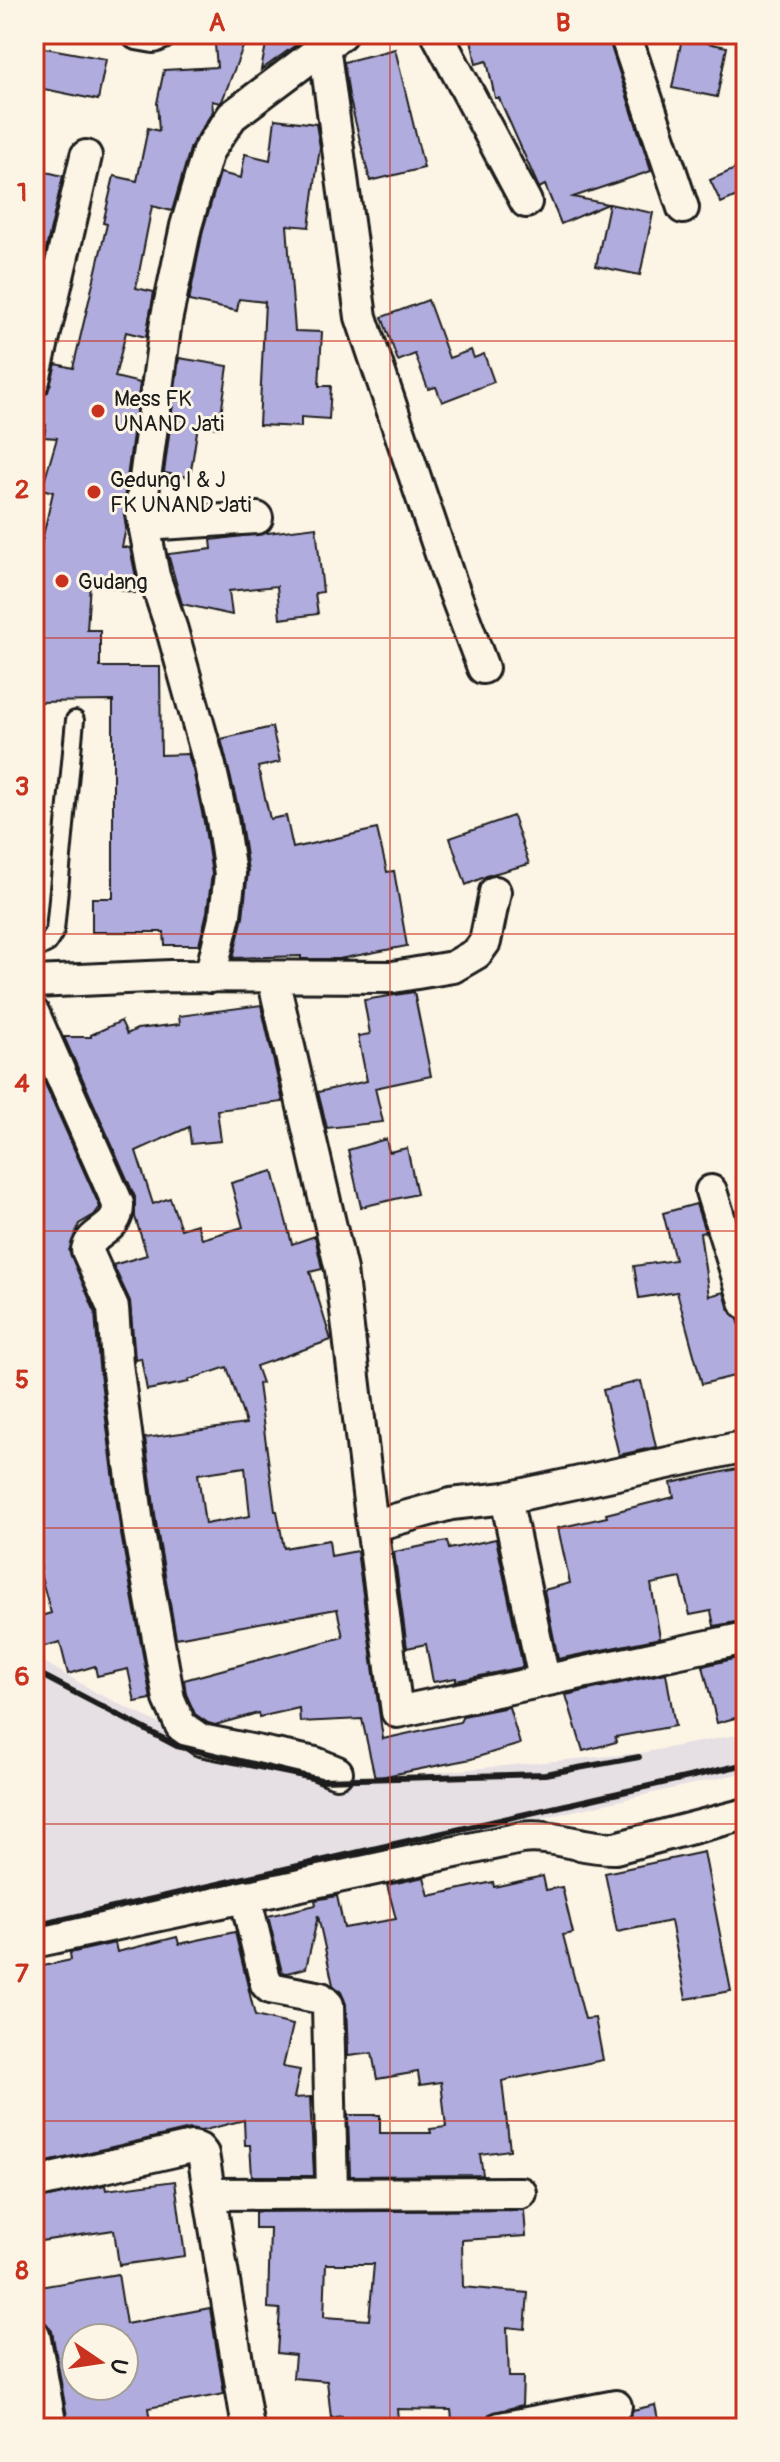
<svg xmlns="http://www.w3.org/2000/svg" width="780" height="2462" font-family="Pangolin,sans-serif">
<style>
.built{fill:#e6dfe3}
.building{fill:#b1acde;stroke:#1c1c1c;stroke-width:2;fill-rule:evenodd}
.lines{fill:none;stroke-linecap:round;stroke-linejoin:round}
.lane-casing{stroke:#1c1c1c;stroke-width:22}
.street-casing{stroke:#1c1c1c;stroke-width:36}
.lane{stroke:#fcf5e5;stroke-width:16}
.street{stroke:#fcf5e5;stroke-width:30}
.rail{stroke:#1c1c1c;stroke-width:6}
.grid{fill:none;stroke:#c8321e;stroke-width:2;stroke-opacity:0.55}
.poi-dot{fill:#c8321e;stroke:#fcf5e5;stroke-width:3}
.labels{text-anchor:middle;stroke-width:6;stroke-linejoin:round;paint-order:stroke}
.poi-label{font-size:22px;fill:#1c1c1c;stroke:#fcf5e5;text-anchor:start}
.neatline{fill:none;stroke:#c8321e;stroke-width:3}
.grid-label{font-size:26px;text-anchor:middle;font-weight:bold;fill:#c8321e}
</style>
<rect width="100%" height="100%" fill="#fcf5e5"/>
<filter id="ink" filterUnits="userSpaceOnUse"><feTurbulence type="fractalNoise" baseFrequency=".0125" numOctaves="2"/><feDisplacementMap in="SourceGraphic" scale="16" xChannelSelector="R" yChannelSelector="G"/><feConvolveMatrix kernelMatrix="1 2 1 2 8 2 1 2 1" color-interpolation-filters="sRGB"/></filter>
<g filter="url(#ink)">
<polygon class="built" points="34,1656 97,1693 197,1742 373,1778 641,1753 746,1733 746,1772 34,1933"/>
<g class="building">
<polygon points="214,34 248,34 222,101 220,103 212,101 213,111 191,146 172,211 152,206 136,288 154,292 146,337 126,332 115,377 140,383 123,507 126,528 122,547 130,548 137,582 135,593 90,582 87,630 100,630 100,667 160,667 161,755 188,754 193,770 204,822 212,874 207,912 199,945 165,945 164,932 92,932 92,898 113,898 113,701 34,702 34,562 37,563 53,492 42,489 57,438 44,437 46,425 34,424 34,398 48,392 56,364 73,368 107,224 103,223 114,176 137,181 148,128 159,131 157,103 164,70 217,67"/>
<polygon points="268,34 311,34 261,70"/>
<polygon points="470,34 570,34 572,39 591,34 607,34 651,171 573,197 608,204 561,224 545,185 539,188 499,98 495,98 487,61 476,64"/>
<polygon points="682,38 727,47 717,97 672,88"/>
<polygon points="34,46 106,59 98,100 34,87"/>
<polygon points="395,49 424,168 370,181 349,96 344,62"/>
<polygon points="275,119 316,124 320,147 309,227 287,225 295,331 322,332 319,386 331,386 329,419 301,417 301,427 259,425 265,302 239,299 237,311 189,301 203,230 220,173 241,178 245,154 270,160"/>
<polygon points="746,164 746,192 721,203 710,180"/>
<polygon points="34,169 63,176 35,296 34,296"/>
<polygon points="609,204 653,213 640,275 596,266"/>
<polygon points="428,300 449,358 471,350 474,358 484,354 494,382 442,402 436,387 428,389 415,354 398,361 382,317"/>
<polygon points="179,358 228,366 219,428 198,425 190,477 164,473"/>
<polygon points="316,527 323,592 315,593 318,614 280,619 277,586 229,591 232,615 182,604 168,554 212,549 211,540"/>
<polygon points="272,727 280,762 258,767 270,819 286,816 293,848 377,829 387,872 394,871 407,946 339,959 301,959 301,956 233,958 243,917 248,871 240,815 221,739"/>
<polygon points="513,816 529,864 489,875 466,885 450,838"/>
<polygon points="414,992 431,1076 375,1088 383,1122 327,1128 318,1092 367,1081 358,1036 370,1034 364,1000"/>
<path d="M261 1005 283 1102 217 1110 221 1141 191 1144 189 1127 136 1151 153 1204 170 1198 181 1229 197 1224 202 1239 243 1227 231 1183 273 1171 292 1244 315 1236 322 1269 310 1272 331 1340 256 1366 262 1383 258 1384 275 1511H277L284 1548 329 1540 331 1556 357 1551 383 1739 460 1722 463 1716 509 1707 520 1744 471 1759 375 1778 362 1719 300 1722 299 1708 259 1717 258 1713 215 1725 208 1723 195 1714 186 1694 184 1680 343 1637 337 1609 176 1638 157 1529 145 1438 246 1424 227 1367 188 1380 189 1382 147 1390 141 1358 135 1359 130 1301 113 1265 147 1255 135 1217V1197L64 1037H91V1035L121 1021 127 1034 137 1029 180 1024 179 1016ZM245 1467 250 1516 205 1524 198 1474Z"/>
<polygon points="34,1059 100,1207 94,1215 79,1224 69,1251 95,1312 99,1366 121,1534 151,1699 135,1702 128,1669 97,1676 95,1666 68,1674 60,1642 34,1649 34,1618 51,1613 39,1570 41,1569 34,1532"/>
<polygon points="386,1139 389,1152 407,1148 417,1194 361,1207 348,1150"/>
<polygon points="696,1204 705,1232 700,1233 709,1296 724,1292 729,1310 738,1319 746,1350 746,1373 702,1384 677,1292 639,1298 634,1266 675,1260 663,1213"/>
<polygon points="641,1381 656,1447 619,1455 603,1390"/>
<polygon points="746,1467 746,1620 714,1626 711,1611 690,1615 681,1578 651,1584 660,1638 558,1659 544,1590 570,1583 558,1528 607,1517 606,1514 674,1497 671,1483"/>
<polygon points="496,1539 523,1667 456,1681 456,1678 433,1682 426,1644 407,1648 394,1552 447,1541 449,1549"/>
<polygon points="746,1656 746,1715 717,1723 703,1666"/>
<polygon points="666,1673 675,1726 615,1737 616,1742 583,1751 566,1695"/>
<polygon points="704,1852 731,1991 686,1999 671,1921 617,1932 605,1873"/>
<polygon points="543,1876 546,1890 562,1887 573,1933 563,1935 585,2019 595,2018 603,2060 502,2081 510,2150 480,2154 483,2175 350,2176 348,2115 380,2115 380,2133 431,2133 430,2129 446,2127 441,2082 420,2085 418,2072 377,2079 372,2053 348,2056 346,2004 341,1992 333,1985 318,1916 306,1968 287,1973 282,1972 268,1916 316,1905 315,1900 337,1896 344,1928 396,1919 387,1885 424,1877 429,1896 493,1882 494,1887"/>
<polygon points="235,1932 255,2016 293,2025 283,2067 300,2070 294,2098 310,2097 314,2176 252,2176 250,2145 245,2145 244,2120 201,2131 190,2129 34,2165 34,1968 71,1960 70,1953 115,1943 117,1952 177,1937 179,1944"/>
<polygon points="175,2181 185,2256 119,2265 114,2230 34,2242 34,2200 105,2185 106,2190"/>
<path d="M524 2210 526 2236 462 2240 463 2287 528 2293 525 2329 507 2327 509 2377H523L522 2405 489 2414 482 2428H453L451 2410 397 2409 399 2428H344L342 2416 331 2418 327 2381 293 2378 295 2355 277 2353 280 2309 268 2308 270 2228H255V2212ZM326 2264H374L369 2320 324 2317Z"/>
<path d="M118 2274 126 2324 210 2308 224 2394 148 2408 151 2428H69L52 2331 44 2321 39 2287ZM76 2338H124V2386H76Z"/>
<polygon points="655,2405 660,2428 597,2428 620,2423 628,2419 633,2410"/>
</g>
<g class="lines">
<defs>
<polyline id="lane" points="34,950 48,943 55,931 75,720"/>
<g id="street">
<polyline points="137,34 154,37 161,34"/>
<polyline points="437,34 526,202"/>
<polyline points="625,34 683,208"/>
<polyline points="324,46 361,317 448,575 483,668"/>
<polyline points="34,380 86,156"/>
<polyline points="144,525 257,518"/>
<polyline points="210,977 225,915 230,874 222,819 210,766 172,630 154,576 141,509 166,321 186,226 208,151 232,116 341,34"/>
<polyline points="273,978 341,1270 372,1526 397,1712 746,1638"/>
<polyline points="34,982 171,976 393,977 453,967 477,953 485,942 495,892"/>
<path d="M34 1014 118 1204C119 1232 92 1229 87 1250L113 1308 117 1364 139 1532 169 1699 181 1726 201 1740 315 1763 337 1772"/>
<polyline points="711,1191 746,1304"/>
<polyline points="506,1498 544,1679"/>
<polyline points="372,1526 451,1504 506,1498 746,1446"/>
<polyline points="245,1895 266,1984 270,1988 321,1998 328,2005 332,2193"/>
<path d="M34 1942 521 1838C554 1834 583 1849 615 1848L746 1814"/>
<polyline points="34,2183 192,2147 199,2149 203,2154 248,2428"/>
<polyline points="210,2194 521,2193"/>
<polyline points="34,2335 40,2365"/>
<polyline points="34,2366 40,2365 51,2428"/>
<polyline points="500,2428 616,2406"/>
</g>
</defs>
<use href="#lane" class="lane-casing"/>
<use href="#street" class="street-casing"/>
<use href="#lane" class="lane"/>
<use href="#street" class="street"/>
<g class="rail">
<polyline points="34,1671 177,1746 321,1780 545,1774 639,1757"/>
<polyline points="34,1926 746,1764"/>
</g>
</g>
</g>
<path class="grid" d="M390 34V2428M34 341H746M34 638H746M34 934H746M34 1231H746M34 1528H746M34 1824H746M34 2121H746"/>
<g class="poi-dot">
<circle cx="98" cy="411" r="8"/>
<circle cx="94" cy="492" r="8"/>
<circle cx="62" cy="581" r="8"/>
</g>
<g class="labels">
<g class="poi-label">
<text x="114" y="406">Mess FK<tspan x="114" dy="25">UNAND Jati</tspan></text>
<text x="110" y="487">Gedung I &amp; J<tspan x="110" dy="25">FK UNAND Jati</tspan></text>
<text x="78" y="589">Gudang</text>
</g>
</g>
<rect width="780" height="2462" fill="none" stroke="#fcf5e5" stroke-width="88"/>
<g transform="translate(100 2362) rotate(103)"><circle r="38" fill="#fcf5e5" stroke="#a29e95" stroke-width="2"/>
<path d="M0-6L14 30L0 20L-14 30Z" fill="#c8321e"/>
<text y="-12" font-size="22" font-weight="bold" text-anchor="middle" fill="#1c1c1c">U</text>
</g>
<rect x="44" y="44" width="692" height="2374" class="neatline"/>
<g class="grid-label">
<text x="217" y="31">A</text>
<text x="563" y="31">B</text>
<text x="22" y="201">1</text>
<text x="22" y="498">2</text>
<text x="22" y="795">3</text>
<text x="22" y="1092">4</text>
<text x="22" y="1388">5</text>
<text x="22" y="1685">6</text>
<text x="22" y="1982">7</text>
<text x="22" y="2279">8</text>
</g>
</svg>
